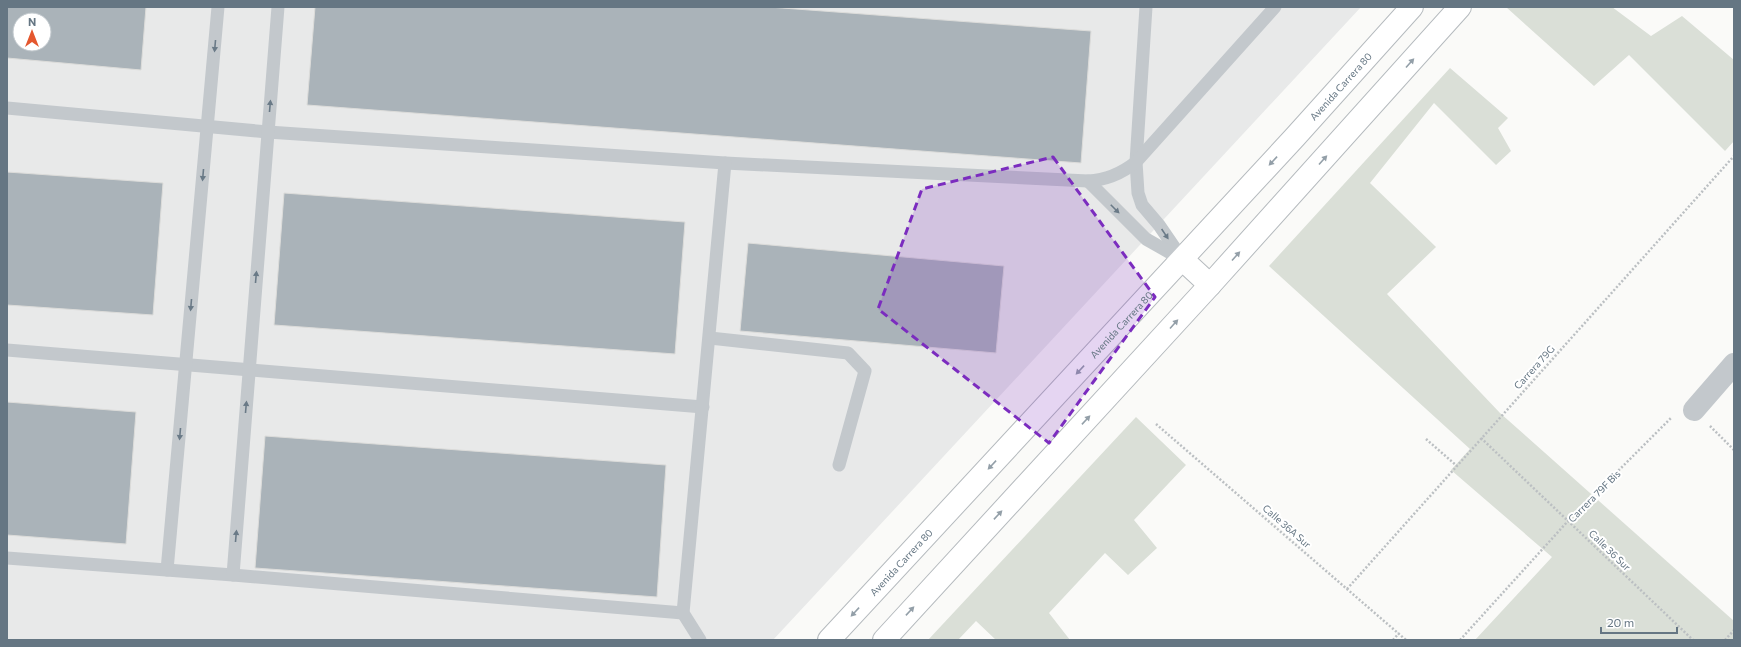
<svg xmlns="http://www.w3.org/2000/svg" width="1741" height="647" font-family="Commissioner,sans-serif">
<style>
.built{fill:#e8e9e9;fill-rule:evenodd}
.green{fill:#dadfd7}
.building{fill:#aab3b9;stroke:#dcdcda;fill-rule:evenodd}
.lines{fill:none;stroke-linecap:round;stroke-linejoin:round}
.primary-casing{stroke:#b5babe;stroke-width:24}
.path{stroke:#bbbfc2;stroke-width:2.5;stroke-dasharray:2 2;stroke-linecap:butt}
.service{stroke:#c3c8cc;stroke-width:13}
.minor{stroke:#c3c8cc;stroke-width:22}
.primary{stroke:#fff;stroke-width:22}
.oneway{fill:#6a7a87}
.oneway2{fill:#939fa8}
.marked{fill:#7b2cbf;fill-opacity:0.2;stroke:#7b2cbf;stroke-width:3;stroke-dasharray:8 5;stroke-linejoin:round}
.labels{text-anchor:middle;stroke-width:4;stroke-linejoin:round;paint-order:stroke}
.street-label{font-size:10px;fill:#657683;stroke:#fff}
</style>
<rect width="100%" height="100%" fill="#fafaf8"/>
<path class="built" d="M7 7H1361L773 640H7ZM20 20H44V44H20Z"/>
<g class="green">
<polygon points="1506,7 1612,7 1651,36 1682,16 1734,60 1734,141 1725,151 1629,55 1594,86"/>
<polygon points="1450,68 1508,118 1498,128 1511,151 1496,165 1434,103 1370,183 1436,247 1387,294 1500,413 1734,621 1734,640 1475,640 1552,557 1451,470 1470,449 1269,266"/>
<polygon points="1136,417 1186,465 1134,520 1157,548 1128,575 1105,553 1049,613 1070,640 996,640 976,621 958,640 928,640"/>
</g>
<g class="building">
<path d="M7 7H146L141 70 7 58ZM20 20H44V44H20Z"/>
<polygon points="315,7 769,7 1091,31 1081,163 307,105"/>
<polygon points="7,172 163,183 153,315 7,305"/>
<polygon points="284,193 685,222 675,354 274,325"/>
<polygon points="748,243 1004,266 996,353 740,331"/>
<polygon points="7,402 136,412 126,544 7,535"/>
<polygon points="265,436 666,465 657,597 255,568"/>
</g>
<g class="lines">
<defs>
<g id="primary">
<polyline points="1183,260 1210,285"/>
<path id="s1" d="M829 640 1295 137 1412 7"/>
<polyline points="884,640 1210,285 1460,7"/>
</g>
</defs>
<use href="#primary" class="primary-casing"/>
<g class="path">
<polyline points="1156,424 1406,640"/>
<polyline points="1710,426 1734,450"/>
<polyline points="1481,438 1693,640"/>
<polyline points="1426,439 1457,466"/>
<polyline points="1347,589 1734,156"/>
<polyline points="1393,640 1399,633"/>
<polyline points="1460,640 1568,521 1672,417"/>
<polyline points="1725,640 1734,630"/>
</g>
<g class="service">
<polyline points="1146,7 1136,162 1138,193 1142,205 1159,225 1183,260"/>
<path d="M7 108 268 132 725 163 1088 181C1106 180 1121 174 1136 162L1275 7"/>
<polyline points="1088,181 1146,239 1181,259"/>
<polyline points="710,338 848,353 865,371 839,465"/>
<polyline points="7,350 703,407"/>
<polyline points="7,558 233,575 683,613"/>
<polyline points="167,570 218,7"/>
<polyline points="233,575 278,7"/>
<polyline points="700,640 683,613 725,163"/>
</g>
<polyline class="minor" points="1694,410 1734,364"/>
<use href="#primary" class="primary"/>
</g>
<defs><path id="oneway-solid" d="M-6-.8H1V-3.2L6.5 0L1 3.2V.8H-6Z"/></defs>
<g class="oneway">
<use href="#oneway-solid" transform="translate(215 46) rotate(95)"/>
<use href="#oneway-solid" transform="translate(270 106) rotate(-85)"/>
<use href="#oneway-solid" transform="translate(203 175) rotate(95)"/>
<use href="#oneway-solid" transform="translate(1115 209) rotate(45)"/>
<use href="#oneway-solid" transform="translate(1165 234) rotate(56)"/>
<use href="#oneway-solid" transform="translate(256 277) rotate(-85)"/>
<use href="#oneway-solid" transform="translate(191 305) rotate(95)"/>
<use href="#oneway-solid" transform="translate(246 407) rotate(-85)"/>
<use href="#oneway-solid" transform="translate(180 434) rotate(95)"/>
<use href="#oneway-solid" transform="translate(236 536) rotate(-85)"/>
</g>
<g class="oneway2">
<use href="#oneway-solid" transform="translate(1410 63) rotate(-48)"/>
<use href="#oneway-solid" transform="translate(1323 160) rotate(-48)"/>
<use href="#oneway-solid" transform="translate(1273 161) rotate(133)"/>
<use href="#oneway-solid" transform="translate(1236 256) rotate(-48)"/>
<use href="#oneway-solid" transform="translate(1174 324) rotate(-48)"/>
<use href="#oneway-solid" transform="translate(1080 370) rotate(133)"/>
<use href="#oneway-solid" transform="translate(1086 420) rotate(-47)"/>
<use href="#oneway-solid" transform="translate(992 465) rotate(133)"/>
<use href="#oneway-solid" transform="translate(998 515) rotate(-47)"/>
<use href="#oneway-solid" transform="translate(910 611) rotate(-47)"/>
<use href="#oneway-solid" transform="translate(855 612) rotate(133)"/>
</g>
<path class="marked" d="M1053 157 1155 297 1049 443 878 309 922 189Z"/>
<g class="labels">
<g class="street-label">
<text dy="4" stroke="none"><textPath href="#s1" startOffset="754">Avenida Carrera 80</textPath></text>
<text dy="4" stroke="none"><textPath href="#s1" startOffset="430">Avenida Carrera 80</textPath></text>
<text transform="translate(1534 367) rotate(-48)" y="4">Carrera 79G</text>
<text transform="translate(1594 496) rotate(-45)" y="4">Carrera 79F Bis</text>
<text transform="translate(1287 526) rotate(41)" y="4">Calle 36A Sur</text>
<text transform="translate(1610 550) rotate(44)" y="4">Calle 36 Sur</text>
<text dy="4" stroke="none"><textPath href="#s1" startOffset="106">Avenida Carrera 80</textPath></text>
</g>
</g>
<rect width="1741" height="647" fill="none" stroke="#657683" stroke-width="16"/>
<g transform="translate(32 32)"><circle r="19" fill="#ffffff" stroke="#c1c8cd"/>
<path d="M0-3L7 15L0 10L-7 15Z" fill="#e4572e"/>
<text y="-6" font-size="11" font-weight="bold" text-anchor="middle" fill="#657683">N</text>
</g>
<path d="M1601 627v6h76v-6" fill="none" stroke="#657683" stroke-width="2"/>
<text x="1607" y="627" font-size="12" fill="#657683" stroke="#ffffff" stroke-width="3" paint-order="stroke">20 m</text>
</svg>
